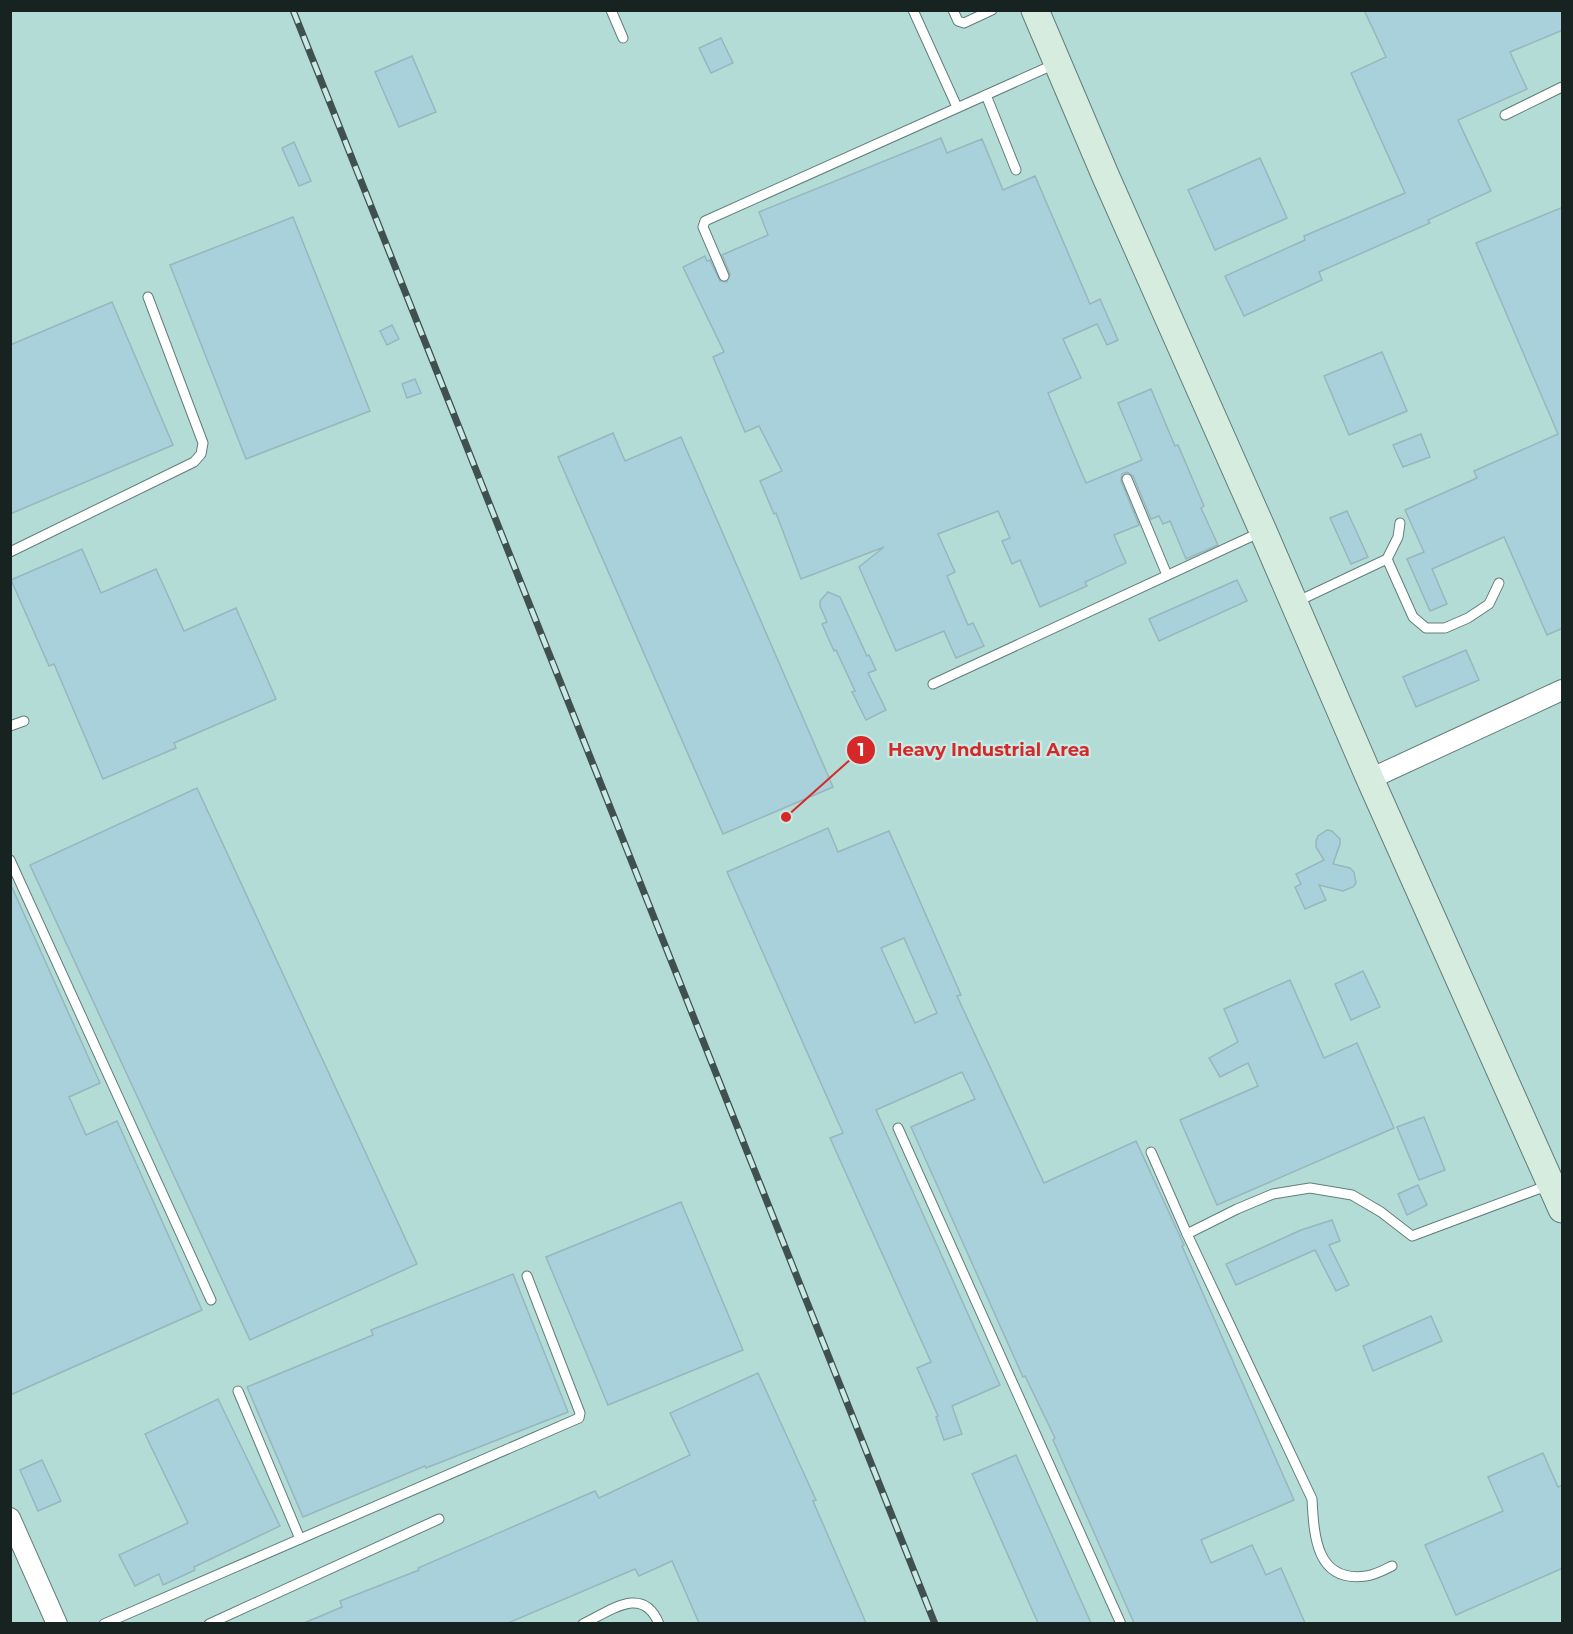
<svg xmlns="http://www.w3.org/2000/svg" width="1573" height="1634" font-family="Montserrat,sans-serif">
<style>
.built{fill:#b4dcd7}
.building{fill:#a9d1db;stroke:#98b6bd;stroke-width:1.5;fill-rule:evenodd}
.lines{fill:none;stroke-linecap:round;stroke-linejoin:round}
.lane-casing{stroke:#617e7a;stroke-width:11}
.street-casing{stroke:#617e7a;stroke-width:22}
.secondary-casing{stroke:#617e7a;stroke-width:29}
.lane{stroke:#fff;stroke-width:9}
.street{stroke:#fff;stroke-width:20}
.secondary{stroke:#d5ecdf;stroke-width:27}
.rail-casing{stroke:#40504e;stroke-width:7}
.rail{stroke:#c9e9e5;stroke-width:4.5;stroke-dasharray:14;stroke-linecap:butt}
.leader{fill:none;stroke:#d62828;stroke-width:2}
.callout-dot{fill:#d62828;stroke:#c9e9e5;stroke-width:2}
.mark-label{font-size:18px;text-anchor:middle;font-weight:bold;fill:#fff}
.callout-label{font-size:18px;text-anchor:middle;font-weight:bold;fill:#d62828;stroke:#c9e9e5;stroke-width:4.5;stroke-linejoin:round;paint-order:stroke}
</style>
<rect width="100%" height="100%" fill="#c9e9e5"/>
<rect class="built" x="11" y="11" width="1551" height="1612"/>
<g class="building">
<polygon points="1364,10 1563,10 1563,30 1510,52 1527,89 1458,120 1491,191 1428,220 1430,223 1319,272 1322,280 1244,316 1225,276 1305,240 1304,236 1405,193 1351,73 1386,57"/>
<polygon points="721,38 733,63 711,73 699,48"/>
<polygon points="412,56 436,112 399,127 375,72"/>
<polygon points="941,138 947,153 982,139 1003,190 1035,176 1090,304 1100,299 1118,340 1107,345 1097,324 1063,339 1081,378 1048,393 1086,483 1142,460 1118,403 1151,389 1175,446 1178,445 1204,506 1201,508 1218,545 1186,559 1170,521 1163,524 1159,516 1151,519 1133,476 1127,472 1122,474 1121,481 1139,525 1114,535 1126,563 1085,582 1087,586 1040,607 1020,560 1012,564 1002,541 1010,538 998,511 938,534 955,572 947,576 968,625 973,623 984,646 956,658 944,631 896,651 859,567 884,547 801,579 776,513 774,514 760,481 782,471 759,426 745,432 713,357 724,352 683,267 705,256 707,261 710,260 720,281 727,282 730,274 722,255 768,235 759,212"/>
<polygon points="294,142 311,181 299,186 282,148"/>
<polygon points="1260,158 1287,218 1215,250 1188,190"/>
<polygon points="1563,207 1563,628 1547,635 1504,537 1432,569 1447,604 1430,611 1407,559 1424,552 1405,510 1477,478 1474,471 1558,434 1476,243"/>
<polygon points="293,217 370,411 246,459 170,265"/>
<polygon points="112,302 173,445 10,514 10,345"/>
<polygon points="392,325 399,339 387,345 380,331"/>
<polygon points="1382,352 1407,411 1349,435 1324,376"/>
<polygon points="415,379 421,393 407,398 402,384"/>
<polygon points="613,433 625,461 681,437 833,787 723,834 558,457"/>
<polygon points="1421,434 1430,457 1403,467 1393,445"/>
<polygon points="1347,511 1368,557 1351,564 1330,518"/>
<polygon points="82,549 101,593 156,569 184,631 236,608 276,699 174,743 176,748 103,779 54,664 49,666 11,580"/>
<polygon points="1237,580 1247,601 1159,641 1149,619"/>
<polygon points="828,592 840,597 867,656 869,655 876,670 868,673 886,710 866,720 852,692 855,691 836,650 834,651 822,624 827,622 820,606 820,601"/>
<polygon points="1466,650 1479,680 1416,707 1403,677"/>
<polygon points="197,788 417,1264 250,1340 30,865"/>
<path d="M828 828 838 852 889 831 961 995 957 996 1044 1183 1136 1141 1184 1245 1182 1246 1294 1500 1201 1540 1211 1563 1252 1545 1266 1575 1281 1568 1305 1623H1134L1053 1440 1055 1438 1025 1376 1023 1377 911 1127 975 1099 962 1072 876 1110 1000 1385 952 1406 962 1434 944 1440 936 1417 938 1416 917 1368 931 1362 830 1138 843 1133 727 872ZM904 938 937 1013 915 1023 881 948Z"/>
<polygon points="1327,830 1332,831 1340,839 1340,844 1333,864 1350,868 1354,872 1356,883 1353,887 1343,891 1319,885 1326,900 1305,909 1295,887 1301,884 1296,874 1324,860 1316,847 1316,841 1318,836"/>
<polygon points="10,883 100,1083 69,1097 86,1135 117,1121 202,1310 10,1395"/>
<polygon points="1363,971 1380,1007 1351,1020 1335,984"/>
<polygon points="1290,980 1324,1058 1357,1043 1394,1128 1217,1205 1180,1120 1258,1086 1248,1063 1220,1077 1209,1058 1238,1042 1224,1009"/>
<polygon points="1424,1117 1445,1170 1419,1180 1397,1127"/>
<polygon points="1418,1185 1427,1205 1407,1215 1398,1194"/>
<polygon points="681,1202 743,1350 608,1405 546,1257"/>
<polygon points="1332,1220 1340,1241 1329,1245 1349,1285 1336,1291 1315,1250 1236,1285 1226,1264 1301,1230"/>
<polygon points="513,1274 568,1412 426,1468 425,1466 303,1517 247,1387 373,1335 371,1330"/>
<polygon points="1431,1316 1442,1341 1373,1371 1363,1346"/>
<polygon points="758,1373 816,1500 813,1501 866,1623 699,1623 672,1561 639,1576 635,1569 508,1623 304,1623 342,1607 340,1601 419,1570 418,1568 595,1491 599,1498 690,1455 670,1413"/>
<polygon points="218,1399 280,1526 194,1567 195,1570 163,1585 159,1574 135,1586 119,1555 188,1523 145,1434"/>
<polygon points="1543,1453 1558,1487 1563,1485 1563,1568 1456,1615 1425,1545 1503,1511 1488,1477"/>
<polygon points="1016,1455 1091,1623 1038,1623 972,1474"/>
<polygon points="42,1460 61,1501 38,1511 20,1470"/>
</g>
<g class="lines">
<defs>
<g id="lane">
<polyline points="611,10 623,38"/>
<polyline points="913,10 957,107"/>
<polyline points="953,10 958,21 964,23 992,10"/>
<polyline points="986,95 1016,170"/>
<polyline points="1505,115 1562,87"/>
<polyline points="724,276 703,227 705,221 1055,64"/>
<polyline points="1127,479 1167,575"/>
<polyline points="10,552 194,462 201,454 203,443 148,297"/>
<polyline points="1387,559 1413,617 1426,628 1445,628 1468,618 1489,604 1499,583"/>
<polyline points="1296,602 1387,559 1398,537 1400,523"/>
<polyline points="933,684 1261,532"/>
<polyline points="10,726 24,721"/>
<polyline points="10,860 211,1300"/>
<polyline points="898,1128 1121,1624"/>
<polyline points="1151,1152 1187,1234"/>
<polyline points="238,1391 300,1539"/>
<path d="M1392 1566C1384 1570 1375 1575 1366 1576 1316 1583 1314 1536 1312 1499L1187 1234 1237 1209 1273 1194 1310 1188 1352 1195 1381 1212 1412 1236 1549 1185"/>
<polyline points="104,1624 579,1418 580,1413 527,1276"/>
<polyline points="209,1624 439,1519"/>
<path d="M583 1624C610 1611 643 1584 659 1624"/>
</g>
<g id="street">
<polyline points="1370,779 1562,690"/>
<polyline points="10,1518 57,1624"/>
</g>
<polyline id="secondary" points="1035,10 1106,177 1263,531 1370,779 1562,1209"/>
</defs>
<use href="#lane" class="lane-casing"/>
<use href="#street" class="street-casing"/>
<use href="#secondary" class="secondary-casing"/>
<use href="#lane" class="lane"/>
<use href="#street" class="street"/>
<use href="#secondary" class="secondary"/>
<defs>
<polyline id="rail" points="293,10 935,1624"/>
</defs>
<use href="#rail" class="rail-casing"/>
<use href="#rail" class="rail"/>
</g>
<path class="leader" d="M786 817L861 750"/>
<g class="callout-dot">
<circle cx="786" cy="817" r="6"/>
<circle cx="861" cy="750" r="15"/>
</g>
<g class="mark-label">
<text x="861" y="756">1</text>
</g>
<g class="callout-label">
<text x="989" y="756">Heavy Industrial Area</text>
</g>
<rect width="1573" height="1634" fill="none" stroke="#172321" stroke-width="24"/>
</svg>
